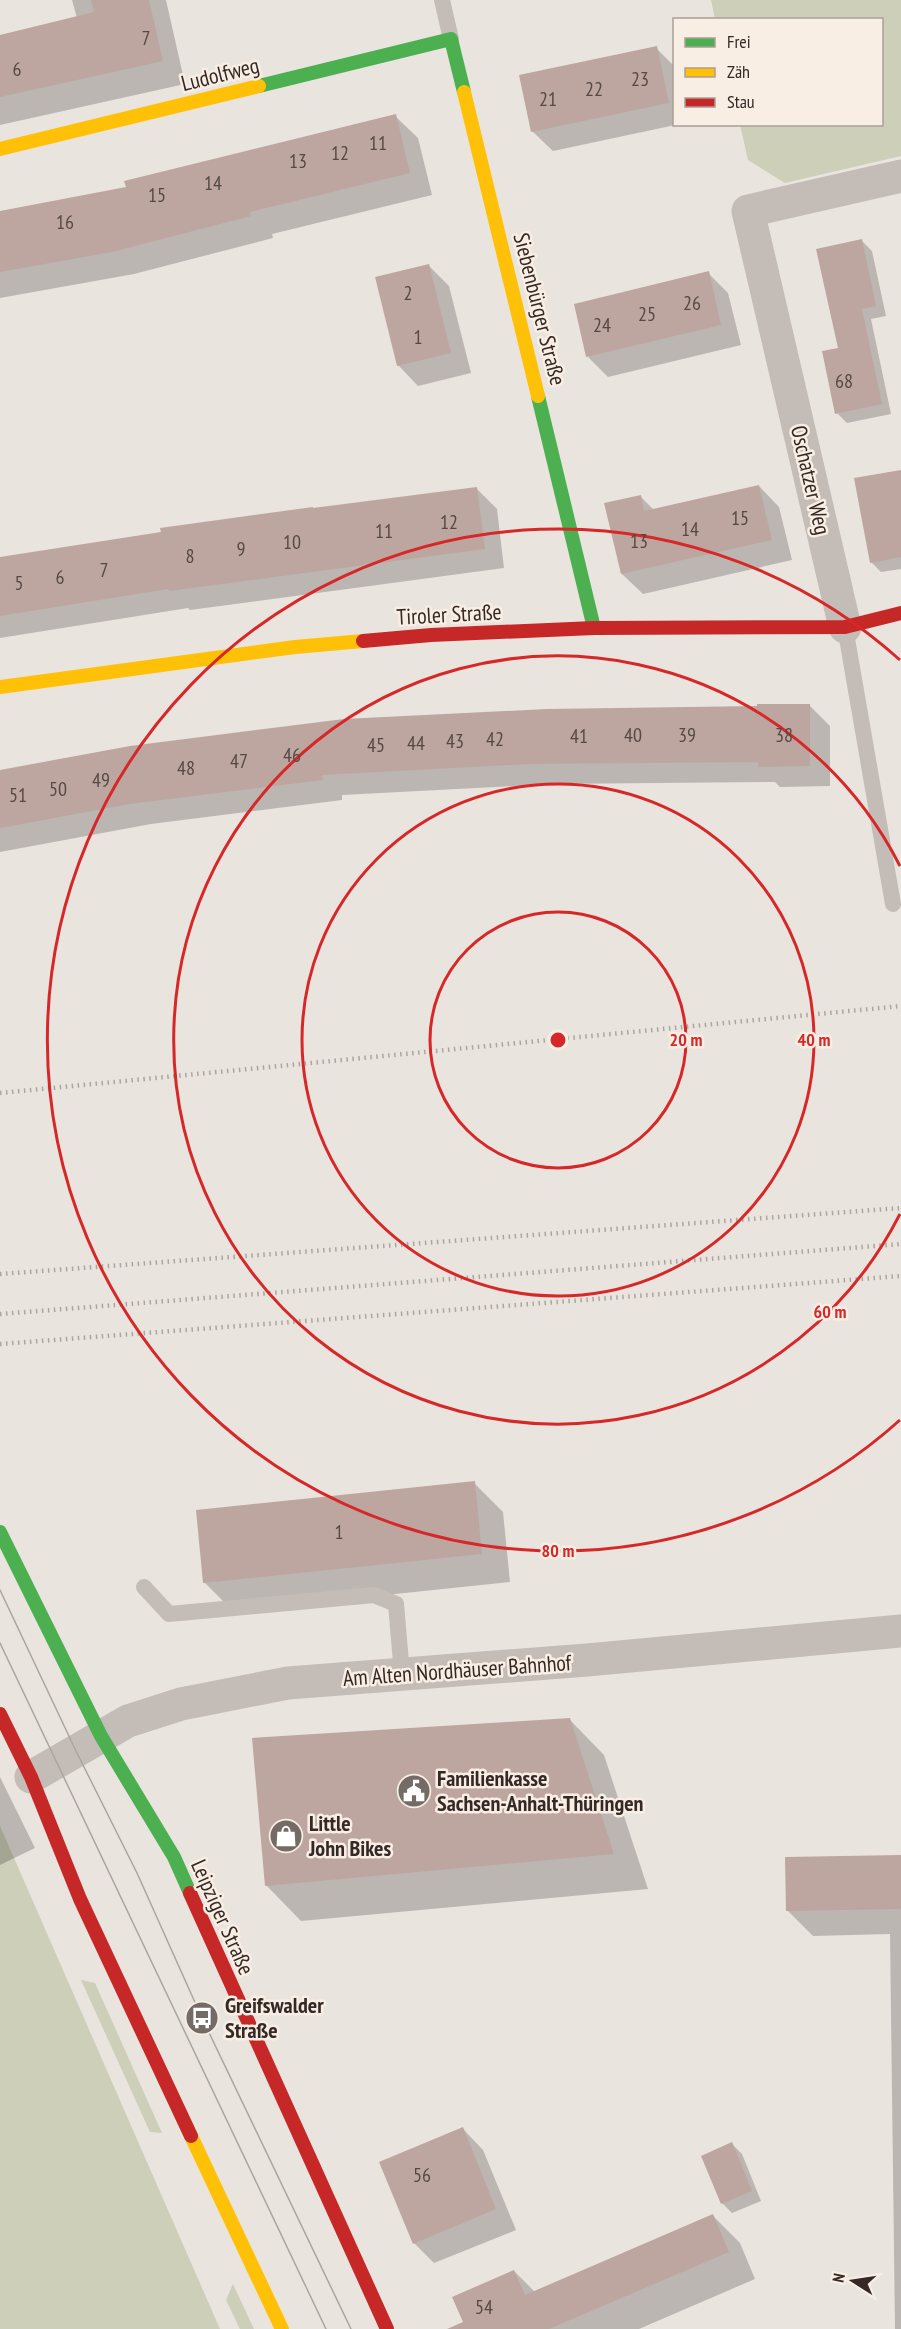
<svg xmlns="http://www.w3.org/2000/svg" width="901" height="2329" font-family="'PT Sans Narrow',sans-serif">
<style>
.green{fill:#cdcfb8}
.shadow{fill:#0003}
.building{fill:#bda6a0}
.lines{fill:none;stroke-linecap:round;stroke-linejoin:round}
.lane{stroke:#c4bcb7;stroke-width:16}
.street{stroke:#c4bcb7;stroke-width:33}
.fast{stroke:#4caf50;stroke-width:14}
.slow{stroke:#ffc107;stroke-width:14}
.jam{stroke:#c62828;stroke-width:14}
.tram{stroke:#aba5a2;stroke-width:1.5}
.rail{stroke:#aba5a2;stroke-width:4.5;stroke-dasharray:1.5 4.5;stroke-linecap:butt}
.ring{fill:none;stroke:#d62828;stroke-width:3}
.labels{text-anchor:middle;stroke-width:5;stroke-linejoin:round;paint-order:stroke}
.number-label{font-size:20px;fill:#564844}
.street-label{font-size:22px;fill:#342926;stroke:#f8eee4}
.poi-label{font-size:22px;font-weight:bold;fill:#342926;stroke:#f8eee4;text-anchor:start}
.centre{fill:#d62828;stroke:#f8eee4;stroke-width:3}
.ring-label{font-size:18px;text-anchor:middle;font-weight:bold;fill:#d62828;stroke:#f8eee4;stroke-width:5;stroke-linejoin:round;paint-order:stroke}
</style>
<rect width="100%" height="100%" fill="#eae4de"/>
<g class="green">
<polygon points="711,0 901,0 901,156 785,183 748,160 740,125 882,124 882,20 715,19"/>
<polygon points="0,1826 220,2329 0,2329"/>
<polygon points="81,1980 95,1983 162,2133 150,2132"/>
<polygon points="233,2284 254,2329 240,2329 226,2300"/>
</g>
<g class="shadow">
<polygon points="72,0 166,0 185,84 0,125 0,37 77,18"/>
<polygon points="656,48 674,66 674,124 680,124 553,151 532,131"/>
<polygon points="395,116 418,138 432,195 272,234 273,238 134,274 0,298 0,213 128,188"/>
<polygon points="862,241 872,251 886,316 871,319 891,414 847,423 837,413"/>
<polygon points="429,266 449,286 471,373 418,386 398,365"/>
<polygon points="708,273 728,293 741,345 608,377 588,357"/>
<polygon points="901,471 901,569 881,572 871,562"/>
<polygon points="759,486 779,507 792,560 643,594 622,574 640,496 654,510"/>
<polygon points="477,489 497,509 504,568 190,610 188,608 0,638 0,559"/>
<polygon points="809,705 830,726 830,786 780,787 775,782 552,784 342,795 342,800 151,824 0,852 0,771"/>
<polygon points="474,1483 503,1512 510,1582 233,1611 204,1582"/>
<polygon points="569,1719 604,1755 648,1889 301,1921 266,1885"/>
<polygon points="0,1777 35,1848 0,1865"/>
<polygon points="901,1855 901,2329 895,2329 890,1934 813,1936 787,1910"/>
<polygon points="463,2129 483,2150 516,2230 434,2263 414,2243"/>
<polygon points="732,2144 742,2154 761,2201 732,2213 722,2203"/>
<polygon points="713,2216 740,2243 755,2279 639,2329 468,2329 514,2271 535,2292"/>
</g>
<g class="building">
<polygon points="91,0 149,0 163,61 0,97 0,35 94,12"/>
<polygon points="657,46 669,103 531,132 519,75"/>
<polygon points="396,114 410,173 250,212 251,216 112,252 0,272 0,211 126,187 124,181"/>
<polygon points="862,239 876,306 862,309 882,404 835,414 822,351 838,348 816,249"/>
<polygon points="429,264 451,353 397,366 375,277"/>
<polygon points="709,271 721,325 586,357 574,304"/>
<polygon points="901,470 901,557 870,563 854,478"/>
<polygon points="759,485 772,540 621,574 604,503 641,495 644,511"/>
<polygon points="477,487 485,549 169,591 168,589 0,616 0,557 161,532 160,528 313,507 313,508"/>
<polygon points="757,704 810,704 810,766 758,767 758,762 530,764 322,775 323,780 130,804 0,828 0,770 130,746 344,719 547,709 757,706"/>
<polygon points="475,1481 482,1554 203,1583 196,1510"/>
<polygon points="570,1718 614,1854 265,1886 252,1738"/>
<polygon points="901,1855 901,1909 786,1911 785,1857"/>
<polygon points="463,2127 496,2209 413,2244 379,2162"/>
<polygon points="732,2142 752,2191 721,2204 701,2156"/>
<polygon points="713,2214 729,2252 549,2329 447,2329 463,2322 452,2297 514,2270 525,2295"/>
</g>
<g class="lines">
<g class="lane">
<polyline points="442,0 451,39"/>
<polyline points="845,627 893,904"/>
<polyline points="144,1587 169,1614 374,1595 396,1604 402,1674"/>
</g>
<g class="street">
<polyline points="845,627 748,211 901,176"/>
<polyline points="31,1777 128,1721 181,1704 288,1683 587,1660 901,1631"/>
</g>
<g class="fast">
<polyline points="259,86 451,39 464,92"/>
<polyline points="538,396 594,628"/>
<polyline points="0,1532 101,1736 174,1857 190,1893"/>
</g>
<g class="slow">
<polyline points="464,92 538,396"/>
<polyline points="0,149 259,86"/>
<polyline points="0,687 295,647 363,641"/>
<polyline points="191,2136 282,2329"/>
</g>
<g class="jam">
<polyline points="363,641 431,635 594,628 845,627 901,613"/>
<polyline points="0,1714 31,1777 80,1899 191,2136"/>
<polyline points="190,1893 387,2329"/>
</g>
<g class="tram">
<polyline points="0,1590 76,1751 137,1873 202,2018 351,2329"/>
<polyline points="0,1643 326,2329"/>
</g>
<g class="rail">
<polyline points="0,1093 901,1006"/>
<polyline points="0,1274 901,1208"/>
<polyline points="0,1314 901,1244"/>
<polyline points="0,1344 901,1276"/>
</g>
</g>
<g class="ring">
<circle cx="558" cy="1040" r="128"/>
<circle cx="558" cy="1040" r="256"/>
<path d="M900 1214A384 384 0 1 1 900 866"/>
<path d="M900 1420A511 511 0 1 1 900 660"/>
</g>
<defs>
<symbol id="civic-disc" viewBox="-11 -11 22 22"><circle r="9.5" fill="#746a66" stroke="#f8eee4"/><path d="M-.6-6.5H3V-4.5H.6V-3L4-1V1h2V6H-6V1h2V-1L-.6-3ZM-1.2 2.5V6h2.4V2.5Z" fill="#fff"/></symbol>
<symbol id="shop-disc" viewBox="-11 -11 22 22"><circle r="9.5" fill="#746a66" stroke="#f8eee4"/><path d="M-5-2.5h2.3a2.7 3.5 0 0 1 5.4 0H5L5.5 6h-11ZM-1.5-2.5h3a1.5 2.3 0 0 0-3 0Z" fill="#fff"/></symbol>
<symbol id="bus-disc" viewBox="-11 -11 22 22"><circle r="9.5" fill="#746a66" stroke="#f8eee4"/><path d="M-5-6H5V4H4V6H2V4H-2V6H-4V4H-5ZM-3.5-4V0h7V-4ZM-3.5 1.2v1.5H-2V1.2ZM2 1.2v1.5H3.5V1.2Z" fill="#fff"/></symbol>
</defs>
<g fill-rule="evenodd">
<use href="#civic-disc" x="395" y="1772" width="38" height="38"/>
<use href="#shop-disc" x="267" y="1817" width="38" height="38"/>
<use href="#bus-disc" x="183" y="1999" width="38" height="38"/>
</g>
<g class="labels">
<g class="number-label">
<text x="146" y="45">7</text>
<text x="17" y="76">6</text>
<text x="640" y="86">23</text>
<text x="594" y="96">22</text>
<text x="548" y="106">21</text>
<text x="378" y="150">11</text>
<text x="340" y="160">12</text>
<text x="298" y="168">13</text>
<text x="213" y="190">14</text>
<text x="157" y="202">15</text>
<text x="65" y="229">16</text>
<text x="408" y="300">2</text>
<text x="692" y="310">26</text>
<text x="647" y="321">25</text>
<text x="602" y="332">24</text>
<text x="418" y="344">1</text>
<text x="844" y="388">68</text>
<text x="740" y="525">15</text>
<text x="449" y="529">12</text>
<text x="690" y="536">14</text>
<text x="384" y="538">11</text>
<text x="639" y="548">13</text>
<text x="292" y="549">10</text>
<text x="241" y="556">9</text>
<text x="190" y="563">8</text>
<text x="104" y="577">7</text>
<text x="60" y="584">6</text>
<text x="19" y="590">5</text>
<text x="633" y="742">40</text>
<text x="687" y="742">39</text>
<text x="784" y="742">38</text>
<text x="579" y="743">41</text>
<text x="495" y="746">42</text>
<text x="455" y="748">43</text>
<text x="416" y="750">44</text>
<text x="376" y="752">45</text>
<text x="292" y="762">46</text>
<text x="239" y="768">47</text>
<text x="186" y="775">48</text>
<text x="101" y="787">49</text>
<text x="58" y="796">50</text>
<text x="18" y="802">51</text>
<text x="339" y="1539">1</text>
<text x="422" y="2182">56</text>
<text x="484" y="2314">54</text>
</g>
<g class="street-label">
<text transform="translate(220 74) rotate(-14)" y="8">Ludolfweg</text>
<text transform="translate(540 309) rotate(76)" y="8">Siebenbürger Straße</text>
<text transform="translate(811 480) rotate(77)" y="8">Oschatzer Weg</text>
<text transform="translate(449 614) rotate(-3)" y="8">Tiroler Straße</text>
<text transform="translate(457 1670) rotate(-4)" y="8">Am Alten Nordhäuser Bahnhof</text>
<text transform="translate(223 1917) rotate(66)" y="8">Leipziger Straße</text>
</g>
<g class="poi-label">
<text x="437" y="1786">Familienkasse<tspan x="437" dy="25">Sachsen-Anhalt-Thüringen</tspan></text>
<text x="309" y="1831">Little<tspan x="309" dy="25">John Bikes</tspan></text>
<text x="225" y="2013">Greifswalder<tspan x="225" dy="25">Straße</tspan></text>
</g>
</g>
<circle cx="558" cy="1040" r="9" class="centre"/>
<g class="ring-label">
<text x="686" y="1046">20 m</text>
<text x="814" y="1046">40 m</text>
<text x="830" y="1318">60 m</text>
<text x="558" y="1557">80 m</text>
</g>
<rect x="673" y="18" width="210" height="108" fill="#f8eee4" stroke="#aa9f98" stroke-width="1.5"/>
<rect x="685" y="38" width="30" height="9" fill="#4caf50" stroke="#aa9f98" stroke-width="1.5"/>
<text x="727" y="48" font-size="18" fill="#342926">Frei</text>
<rect x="685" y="68" width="30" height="9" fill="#ffc107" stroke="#aa9f98" stroke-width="1.5"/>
<text x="727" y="78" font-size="18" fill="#342926">Zäh</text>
<rect x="685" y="98" width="30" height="9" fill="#c62828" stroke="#aa9f98" stroke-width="1.5"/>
<text x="727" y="108" font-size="18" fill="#342926">Stau</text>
<g transform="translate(853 2281) rotate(282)" stroke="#f8eee4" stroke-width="4.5" paint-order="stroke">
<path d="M0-4.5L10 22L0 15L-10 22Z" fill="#342926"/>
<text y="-9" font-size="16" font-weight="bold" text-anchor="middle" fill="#342926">N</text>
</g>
</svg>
